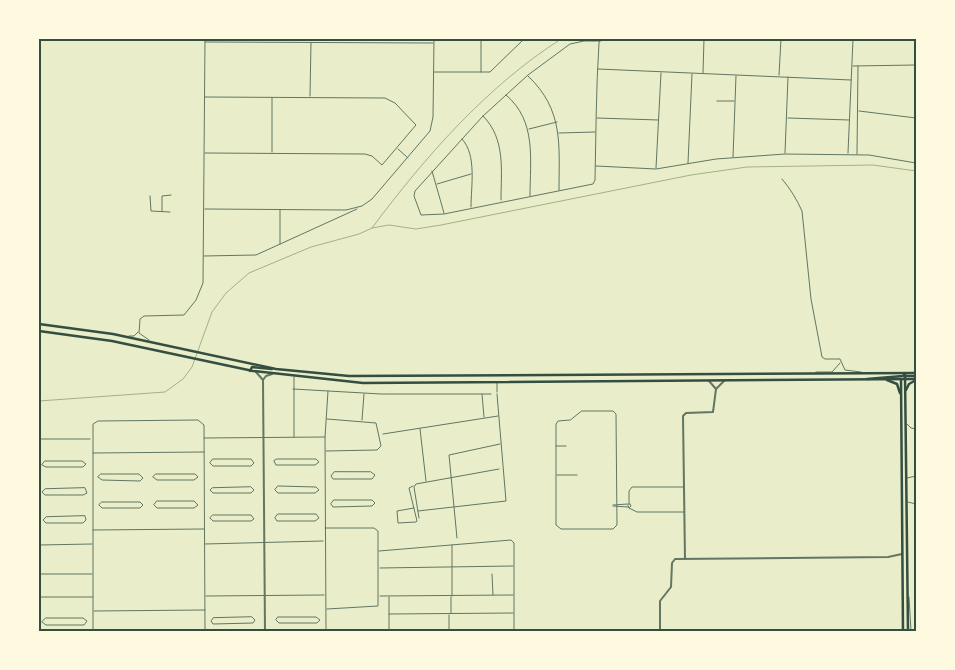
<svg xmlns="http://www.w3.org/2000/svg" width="955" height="670" font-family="Manrope,sans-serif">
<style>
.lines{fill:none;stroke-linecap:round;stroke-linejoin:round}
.stream{stroke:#a3b18a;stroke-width:1}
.minor{stroke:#617663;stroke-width:1}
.tertiary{stroke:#617663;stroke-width:2}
.primary{stroke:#344e41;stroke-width:2.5}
.neatline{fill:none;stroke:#344e41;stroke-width:2}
</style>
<rect width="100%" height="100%" fill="#e9edc9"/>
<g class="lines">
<g class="stream">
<path d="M372 228C425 157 486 87 561 39"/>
<polyline points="39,401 165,392 183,379 192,367 212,312 226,293 249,273 311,247 359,234 372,228 389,225 416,229 441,225 691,175 747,167 873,165 916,171"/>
</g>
<g class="minor">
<path d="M600 39 599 43C596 89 596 135 595 180L593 184 444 214 421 215 414 196 415 191 483 116 528 75 570 44 584 41H600L610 39"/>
<polyline points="205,42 433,43"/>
<polyline points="853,66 916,65"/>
<polyline points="598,69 851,80"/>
<polyline points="434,72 490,72 524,39"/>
<polyline points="481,72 481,39"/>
<polyline points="703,73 704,39"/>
<polyline points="779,75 781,39"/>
<path d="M528 76C564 110 559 145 559 190"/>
<path d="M506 95C537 121 530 160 530 196"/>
<polyline points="310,96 311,43"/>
<polyline points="717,101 734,101"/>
<polyline points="859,111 916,118"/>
<path d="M483 116C506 139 501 171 501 200"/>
<polyline points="597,118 658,120"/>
<polyline points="788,118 849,120"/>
<polyline points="529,129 557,122"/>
<polyline points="559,133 595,132"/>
<path d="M462 139C477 155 471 186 471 207"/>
<polyline points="398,149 408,158"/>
<polyline points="272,152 272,98"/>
<polyline points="205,153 365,154 372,156 382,165 416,125 395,103 385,98 205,97"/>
<polyline points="785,153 788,77"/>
<polyline points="848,153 853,39"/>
<polyline points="857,154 858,66"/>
<polyline points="733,157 736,76"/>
<polyline points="688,163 692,74"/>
<polyline points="596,166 656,169 716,159 785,154 869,155 916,163"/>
<polyline points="656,168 661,73"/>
<polyline points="432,171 444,213"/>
<path d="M782 179C790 188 797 200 802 211L811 299 822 357 825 359H840L845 370 861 372"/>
<polyline points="437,184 471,174"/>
<polyline points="150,196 151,211 170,212"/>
<polyline points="205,209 346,210 362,206 372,199 430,131 433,117 434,39"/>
<polyline points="280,210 280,244"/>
<polyline points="162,211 162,196 171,195"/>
<polyline points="204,256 256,255 357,209"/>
<polyline points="129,336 134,336 138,332"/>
<polyline points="149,340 139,333 140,319 144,316 184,315 196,300 203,283 205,39"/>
<polyline points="816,372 832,372 840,363"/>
<polyline points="294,377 294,437"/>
<polyline points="293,389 381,394 491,394"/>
<polyline points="497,392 497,383"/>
<polyline points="482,394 484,417"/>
<polygon points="582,411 613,411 616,414 617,525 613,529 561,529 556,525 556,424 558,421 570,420"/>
<polyline points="362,420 364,394"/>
<polyline points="907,424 911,428 916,429"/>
<polyline points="915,426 916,414"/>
<polyline points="420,429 426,481"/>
<polyline points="383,434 498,416"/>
<polyline points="204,438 325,437"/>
<polyline points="39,439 90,439"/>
<polyline points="556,446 566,446"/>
<polyline points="326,451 377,450 381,446 376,423 327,419"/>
<polyline points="93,453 204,452"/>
<polygon points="213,459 251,459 254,463 251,466 213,466 210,463"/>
<polygon points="277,459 316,459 319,462 315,465 276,465 274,461"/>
<polygon points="45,461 82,461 86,464 83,467 46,467 42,465"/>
<polygon points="371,472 375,475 372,479 333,479 331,476 334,472"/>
<polygon points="101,474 139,474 143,478 140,481 102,480 98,477"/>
<polygon points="156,474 195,474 198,477 194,480 157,480 153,477"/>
<polyline points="557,475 577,475"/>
<polyline points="907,478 916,476"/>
<polygon points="278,486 316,487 319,490 315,493 278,493 275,490"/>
<polyline points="413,486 409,488 417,521 416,522 398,523 397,511 414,508"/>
<polygon points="251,487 254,490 251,493 213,493 210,490 212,488"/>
<polygon points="85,488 87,493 83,495 45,495 42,492 45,489"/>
<polygon points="334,500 372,500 375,503 372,506 333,507 331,504"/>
<polygon points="157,501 194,501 198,505 194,508 157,508 154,505"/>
<polygon points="102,502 140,502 143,505 140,508 102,508 99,505"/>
<polyline points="908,502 916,504"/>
<polyline points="629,504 629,491 632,487 684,487"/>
<polygon points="630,504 631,506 629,508 628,506"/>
<polyline points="613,505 628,504"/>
<polyline points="613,506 628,507"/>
<polyline points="629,508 637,512 684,512"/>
<polyline points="418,511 506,501 497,394"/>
<polygon points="278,514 316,514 319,518 315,521 277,521 275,518"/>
<polygon points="213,515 251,515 254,519 251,521 213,521 210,518"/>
<polygon points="85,516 86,520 83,523 46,523 43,520 46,517"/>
<polyline points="419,518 414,487 416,484 499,469"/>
<polyline points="325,528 374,528 378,531 378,606 327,609"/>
<polyline points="93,530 204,529"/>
<polyline points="457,538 449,455 500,444"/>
<polyline points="205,544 323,541"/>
<polyline points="39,545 92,544"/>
<polyline points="452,545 452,596"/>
<polyline points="379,551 511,540 514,543 514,631"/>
<polyline points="380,568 513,566"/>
<polyline points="39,574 92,574"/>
<polyline points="492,574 493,595"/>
<polyline points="916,580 916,581"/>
<polyline points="206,596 324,595"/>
<polyline points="380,596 513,595"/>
<polyline points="39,597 93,597"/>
<polyline points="389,597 389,630"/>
<polyline points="909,597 911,631"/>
<polyline points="94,611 205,610"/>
<polyline points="451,613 451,597"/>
<polyline points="389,614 513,613"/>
<polygon points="252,617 255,620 253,623 213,624 211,621 213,618"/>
<polygon points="278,617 316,617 320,620 317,623 279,623 276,620"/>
<polygon points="46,618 83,618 87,621 84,625 46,625 42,622"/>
<polyline points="93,631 93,424 98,421 198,420 204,425 205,631"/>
<polyline points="182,631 197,631"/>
<polyline points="326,631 325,437 328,391"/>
<polyline points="333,631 375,631"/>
<polyline points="389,631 513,630"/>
<polyline points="449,631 449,615"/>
<polyline points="915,631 916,601"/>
</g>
<g class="tertiary">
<polyline points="256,372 263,380 265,631"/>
<polyline points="263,380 266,376 272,374"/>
<polyline points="709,381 716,389"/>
<polyline points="685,559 683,416 686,413 713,412 716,389 724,381"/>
<polyline points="660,631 660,601 671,587 672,563 675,559 888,557 902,554"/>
</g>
<g class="primary">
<polyline points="39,324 113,334 276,369 349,376 916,373"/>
<polyline points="39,331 112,341 253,371 363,383 916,379"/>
<polyline points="250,371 252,367 272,369"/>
<polyline points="904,376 916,376"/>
<polyline points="867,379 903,376 905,373 908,631"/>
<polyline points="887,380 897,384 900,393"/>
<polyline points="901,380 903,631"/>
<polyline points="906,390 909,384 916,380"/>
</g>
</g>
<rect width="955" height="670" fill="none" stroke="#fefae0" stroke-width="80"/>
<rect x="40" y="40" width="875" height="590" class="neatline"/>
</svg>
